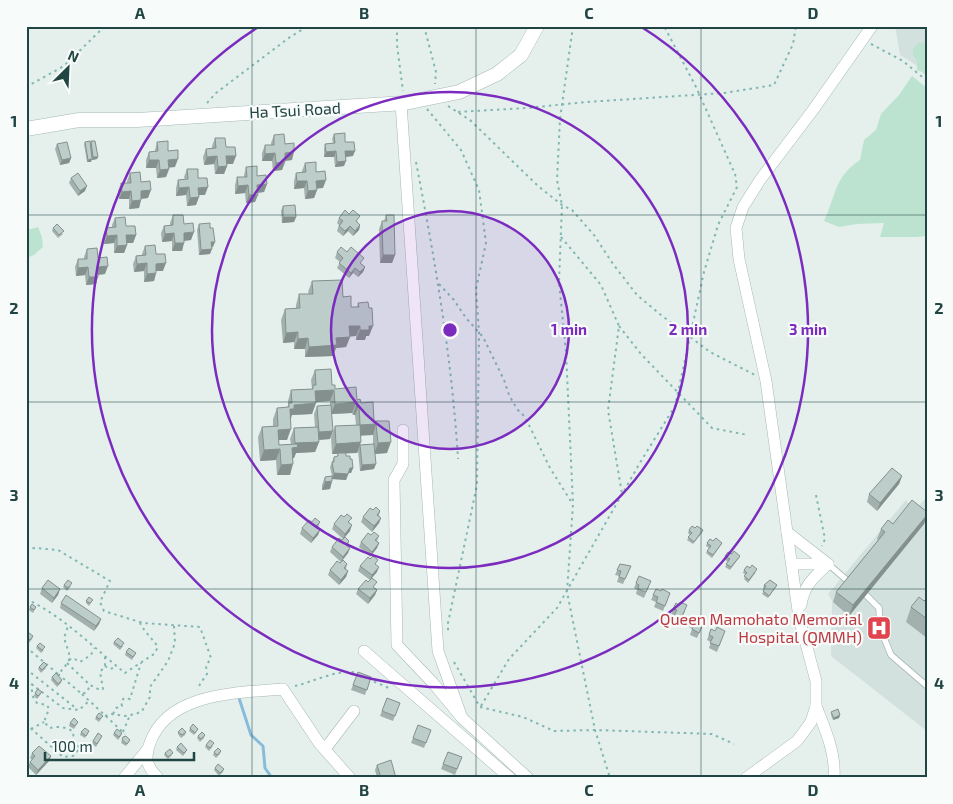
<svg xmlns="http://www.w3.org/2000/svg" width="953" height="804" font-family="'Exo 2',sans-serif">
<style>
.built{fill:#d3e1de}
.green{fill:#bce3cf}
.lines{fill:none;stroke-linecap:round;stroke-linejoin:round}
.stream{stroke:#88bcda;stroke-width:3}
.service-casing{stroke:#a6b9b6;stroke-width:7}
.minor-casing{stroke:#a6b9b6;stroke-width:12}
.tertiary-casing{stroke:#a6b9b6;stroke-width:15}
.path{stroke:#82b7b1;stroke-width:2;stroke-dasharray:2.5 4;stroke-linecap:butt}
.service{stroke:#fff;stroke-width:5.5}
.minor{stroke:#fff;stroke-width:11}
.tertiary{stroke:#fff;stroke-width:14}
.wall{fill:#a3b1ae;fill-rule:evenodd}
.shaded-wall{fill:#84908d}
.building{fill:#bdceca;stroke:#84908d}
.grid{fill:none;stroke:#214542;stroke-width:1;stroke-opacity:0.55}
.ring{fill:none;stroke:#7b2cbf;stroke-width:2.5}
.labels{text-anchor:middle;stroke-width:4.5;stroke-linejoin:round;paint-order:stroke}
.street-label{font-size:16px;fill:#214542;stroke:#f7fbfa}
.health-label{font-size:16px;fill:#be3a42;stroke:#f7fbfa;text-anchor:end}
.centre{fill:#7b2cbf;stroke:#f7fbfa;stroke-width:2.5}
.ring-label{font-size:15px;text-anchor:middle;font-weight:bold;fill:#7b2cbf;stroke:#f7fbfa;stroke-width:4.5;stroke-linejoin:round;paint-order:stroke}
.neatline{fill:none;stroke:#214542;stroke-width:2}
.grid-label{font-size:16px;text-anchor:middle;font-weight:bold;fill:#214542}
</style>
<rect width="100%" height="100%" fill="#e5f0ed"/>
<g class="built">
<polygon points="895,26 927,26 927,72 900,55"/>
<polygon points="927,497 927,731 831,656 832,601 828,594 906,500 915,510"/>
</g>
<g class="green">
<polygon points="927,42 927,77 922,72 917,70 917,61 913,55 913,49 918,43"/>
<path d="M912 76 927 88V236L916 237H880L884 223 857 224 839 227 824 221C836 196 834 177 860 160L864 140 876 130 881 114 899 95Z"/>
<polygon points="38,227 42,237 43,247 34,255 26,258 26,232 27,230"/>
</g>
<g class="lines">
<polyline class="stream" points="239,698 251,735 263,746 265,768 272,778"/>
<defs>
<g id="service">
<polyline points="828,564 849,582"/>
<polyline points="866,595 879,608 880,628 891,655 927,686"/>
</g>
<g id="minor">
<polyline points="401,103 438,651 462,718"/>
<polyline points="403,430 403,464 394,480 397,645 433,683 462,718 528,778"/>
<polyline points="787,532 828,564"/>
<polyline points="792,564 828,564"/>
<path d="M801 605C804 585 813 578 828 564"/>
<polyline points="364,651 510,778"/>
<path d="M816 706C825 729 836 753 834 778"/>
<polyline points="325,749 354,711"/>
<polyline points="124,778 147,750"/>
<path d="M158 778C147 766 144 759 150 743 168 692 238 693 283 689L319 743 350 778"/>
<polyline points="746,778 797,741 811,722 816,706 816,681 799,618 766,381 739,259 736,228 743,207 760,180 813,110 872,26"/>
</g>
<polyline id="tertiary" points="26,129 79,120 137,120 405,103 459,92 497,74 521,55 537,26"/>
</defs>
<use href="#service" class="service-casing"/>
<use href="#minor" class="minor-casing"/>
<use href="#tertiary" class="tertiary-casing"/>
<g class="path">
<polyline points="397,26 397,45 403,91"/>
<polyline points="424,26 436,72 435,84"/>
<polyline points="573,26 560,119 557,180 562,205 559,282 566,352 573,504 567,592 595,730 610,778"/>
<polyline points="871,44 903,61 927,81"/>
<polyline points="26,87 64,66 105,26"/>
<polyline points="207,103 216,93 290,37 308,26"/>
<polyline points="448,106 470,120 538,186 562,205 572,210 594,235 613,264 637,295 661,315 710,352 755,375"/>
<polyline points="427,109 461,150 479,190 486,243 476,289 479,332 477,485 448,623 448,634"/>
<polyline points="458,112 526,108 587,102 724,93 774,85 793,44 796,26"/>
<path d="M416 162C435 260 452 359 458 459"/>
<polyline points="561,237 601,285 619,326 608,410 622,494"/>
<polyline points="439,284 454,300 466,318 483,337 504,380 509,395 517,409 525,417 550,468 572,503"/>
<polyline points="619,326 641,354 712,428 748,435"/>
<polyline points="816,495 825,539 822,546"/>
<polyline points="26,549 35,548 58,550 110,581 100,602 104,611 143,623 200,627 211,658 206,666 207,674 200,684 198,690"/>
<path d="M26 599C63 616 94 648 125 673L154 654 158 647C151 637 146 634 140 623"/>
<polyline points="26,647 58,674 64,668 69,660 69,653 64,638 68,626"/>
<polyline points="69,660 73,658 80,662 91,655 94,648"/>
<polyline points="454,662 480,707 523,717 554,731 595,730 712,734 734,744"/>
<polyline points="67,663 90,685 100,690 103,689 100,672 105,666 105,657"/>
<polyline points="105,666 110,669 117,667"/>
<polyline points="26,669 77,709"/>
<polyline points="58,674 82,694 87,692 90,685"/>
<polyline points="368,679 391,689"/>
<polyline points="26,680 63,708 79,710 89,701"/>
<path d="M295 686C313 682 344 666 360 674"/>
<polyline points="82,694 125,734"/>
<polyline points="481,706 509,659 557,608 641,461 675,406 704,272 718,225 737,187 735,174 696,87 664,26"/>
<polyline points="113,714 116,708 122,706 121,702 124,698 130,699 141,663"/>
<polyline points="105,716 112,714 125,716 136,714 142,711 150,697 150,687 168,661 175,643 174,626"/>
<path d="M26 717 27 725 63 757 73 756 80 748 74 742 73 732C68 727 57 726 50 728L44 722 49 709 47 705 37 703C32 697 31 692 33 684"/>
<polyline points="31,729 44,722"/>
<polyline points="123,732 130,715"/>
</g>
<use href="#service" class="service"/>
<use href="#minor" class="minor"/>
<use href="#tertiary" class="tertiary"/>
</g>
<g class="wall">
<polygon points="334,134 345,142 353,156 346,157 344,166 335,167 334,157 324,157 324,149 325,144 333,143 332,139"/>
<polygon points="274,135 285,144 292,160 285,161 285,162 282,170 273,171 272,161 262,161 262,153 265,145 271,145 271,143"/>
<polygon points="215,138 226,147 233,164 227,164 227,166 224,174 215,174 214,164 204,165 203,157 206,149 212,148 212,146"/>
<polygon points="91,141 97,159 92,160 91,152 91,162 87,162 84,144 85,142 90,144"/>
<polygon points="157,142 168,151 175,167 169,167 169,169 166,177 157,178 156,168 146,168 146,160 149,152 155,152 155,150"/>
<polygon points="57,144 71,158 69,163 60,165 55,149"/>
<polygon points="305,163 316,172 323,188 317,188 317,190 314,198 305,199 304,188 294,189 294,181 296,173 302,173 302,171"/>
<polygon points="246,167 267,184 264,192 258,193 255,202 246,203 245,193 235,194 235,185 237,177 244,177 244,175"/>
<polygon points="187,169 198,178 205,195 199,195 196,205 187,206 186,195 176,196 176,188 178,180 185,179 184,177"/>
<polygon points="130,173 141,182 148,198 141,199 139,208 129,209 129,199 119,199 118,191 121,183 127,183 127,181"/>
<polygon points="71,178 85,191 78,196 69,183"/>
<polygon points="283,206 296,217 294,222 282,223 281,211"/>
<polygon points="173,215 184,224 191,240 184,241 182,251 172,251 172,241 162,242 161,233 164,226 170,225 170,223"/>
<polygon points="386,215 395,255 392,263 380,263 379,229 382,221 384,221"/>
<polygon points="115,218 136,235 133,243 126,243 127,245 124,253 114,253 114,243 104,244 103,236 106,228 112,227 112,225"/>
<polygon points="339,218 358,221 357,222 360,225 359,230 353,236 348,231 343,236 337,231 339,225 337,223"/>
<polygon points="199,224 213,247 212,247 210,254 199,255 197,230"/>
<polygon points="53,228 63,234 58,238 52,231"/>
<polygon points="145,246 156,254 163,271 156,271 156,273 154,281 144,282 144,271 134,272 133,264 136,256 142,255 142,254"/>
<polygon points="87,249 98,258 105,274 98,275 96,284 86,285 85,275 76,276 75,267 78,259 84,259 84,257"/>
<polygon points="337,252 361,264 365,267 363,272 358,277 353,273 349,278 337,268 340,262 335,258"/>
<polygon points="312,281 343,297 351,307 357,307 358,303 369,336 366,336 365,340 356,340 356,336 350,336 346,347 336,348 333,356 305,357 305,349 294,349 294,342 283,343 281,320 285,309 296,309 296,305 299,294 309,294 308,292"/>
<path d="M315 370 332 385 335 389 357 400 374 421H389L387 453 375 454 374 469 360 471 358 451 357 453H346V456L350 459 353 468 351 473H349L346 480 332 479V481L330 489 322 490V485L325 477 332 476 330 467 334 457H337L338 454H332L331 437 335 426 356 425 355 415H353L352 413 331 414 330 439 319 440V442L315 452 296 453 294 458H293L290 475H277L276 460 260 461 258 437 262 427 273 426V419L277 408H287L288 405V401L291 390 312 389 311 380ZM330 401V405L317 406 314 414 315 427 294 428 290 439 291 444 279 445V440H287L291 419 292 415 312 414 316 402ZM361 435H373V444L360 445Z"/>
<polygon points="902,476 899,484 877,511 867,502 869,494"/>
<polygon points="373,510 380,511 379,516 381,518 379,523 372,532 361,522 363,517"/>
<polygon points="927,512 927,517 924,524 849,616 833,602 836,592 878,540 877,539 881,529"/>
<polygon points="344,517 350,523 350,531 345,537 349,541 348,546 350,548 348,553 341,562 330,552 332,547 343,539 332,529 334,524"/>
<polygon points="312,522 320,522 318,528 320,530 318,535 311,543 300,534 302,528"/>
<polygon points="689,530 703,530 702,533 693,544 687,540 690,535 688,533"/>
<polygon points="371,535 379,536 377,541 379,543 377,548 370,557 359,547 361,542"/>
<polygon points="713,541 722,543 721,545 712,558 706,553 709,548 706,546 707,543"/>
<polygon points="732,554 740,556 739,558 730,570 725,567 728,562 724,559 725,556"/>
<polygon points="340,563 347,564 346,569 348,571 346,577 339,585 328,575 330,570"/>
<polygon points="620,564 631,566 623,584 617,582 619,576 615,575"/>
<polygon points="376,565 377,572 370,580 358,571 360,566"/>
<polygon points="744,570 756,572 748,583 744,579 746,575 743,573"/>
<polygon points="639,576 649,586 644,598 636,594 637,590 634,588"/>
<polygon points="64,585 71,586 67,591 63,587"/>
<polygon points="764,585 777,585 776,587 768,598 762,594 765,589 763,588"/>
<polygon points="42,588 60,589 58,595 52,603 40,594"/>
<polygon points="375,588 377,590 375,595 368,604 356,594 358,589"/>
<polygon points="656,589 661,591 670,593 663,611 654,607 656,602 651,600"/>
<polygon points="927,598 927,638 906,622 911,607 924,601"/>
<polygon points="93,600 89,606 86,603 86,601"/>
<polygon points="61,603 101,619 99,624 94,631 60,608"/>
<polygon points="676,603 685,611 679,626 671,623 674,615 671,614"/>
<polygon points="30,607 36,607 33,613 29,610"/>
<polygon points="691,622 704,623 697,638 690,635 692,629 689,627"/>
<polygon points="711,629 723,636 717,652 709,648 711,642 707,640"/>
<polygon points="26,636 33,636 32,639 29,643 26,640"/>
<polygon points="114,642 123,646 120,650 113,644"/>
<polygon points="37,646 44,650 41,653 36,648"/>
<polygon points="126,652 136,653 132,660 125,655"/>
<polygon points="47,665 46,668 41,673 38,669 39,667"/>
<polygon points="358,672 371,677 365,695 351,690"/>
<polygon points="52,677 62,680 61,683 57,687 51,680"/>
<polygon points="35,693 41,694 37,699 34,696"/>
<polygon points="387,698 400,703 393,721 380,716"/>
<polygon points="831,712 840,715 839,718 833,720 831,715"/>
<polygon points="103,716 99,722 95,719 96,717"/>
<polygon points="78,722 74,729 69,726 70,723"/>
<polygon points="418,725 431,730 424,748 411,743"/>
<polygon points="190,728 197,731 194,735 189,731"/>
<polygon points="89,731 85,738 80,735 81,732"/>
<polygon points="178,732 186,732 185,735 181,738 178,734"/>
<polygon points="114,733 122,733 121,736 118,740 113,735"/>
<polygon points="205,735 204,738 200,742 197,738 198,736"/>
<polygon points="123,737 130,740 129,742 126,746 121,743"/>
<polygon points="101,738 96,747 92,744 93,741"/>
<polygon points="206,745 213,746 209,751 205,747"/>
<polygon points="177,747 187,750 186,752 183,756 176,750"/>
<polygon points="221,751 220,754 216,758 213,755 214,752"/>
<polygon points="448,752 462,757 455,775 441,769"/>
<polygon points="32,753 51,756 49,761 36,775 28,767 30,762 32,760 30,758"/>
<polygon points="165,753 172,755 168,759 164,755"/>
<polygon points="377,765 396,778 377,778 375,770"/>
<polygon points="215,768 224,769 223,772 219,776 214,770"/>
</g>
<g class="shaded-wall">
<polygon points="336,151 334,157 324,157 326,152"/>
<polygon points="345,151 355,151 353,156 343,157"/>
<polygon points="294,152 292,160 282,161 285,153"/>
<polygon points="275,153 272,161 262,161 265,154"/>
<polygon points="217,156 214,164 204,165 207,157"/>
<polygon points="226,156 236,156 233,164 223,164"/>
<polygon points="93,157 98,157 97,159 92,160"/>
<polygon points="71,158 69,163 60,165 62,160"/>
<polygon points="92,159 91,162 87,162 88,160"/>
<polygon points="178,159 175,167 166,168 168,160"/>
<polygon points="149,160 159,160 156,168 146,168"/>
<polygon points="346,161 344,166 335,167 337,162"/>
<polygon points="285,162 282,170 273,171 276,163"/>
<polygon points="227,166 224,174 215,174 218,167"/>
<polygon points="169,169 166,177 157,178 160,170"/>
<polygon points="326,180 323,188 313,189 316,181"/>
<polygon points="297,181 307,181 304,188 294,189"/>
<polygon points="267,184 264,192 254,193 257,185"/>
<polygon points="248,185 245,193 235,194 238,186"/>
<polygon points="87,186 85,191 78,196 80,191"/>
<polygon points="189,187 186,195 176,196 179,188"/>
<polygon points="208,187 205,195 195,195 198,188"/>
<polygon points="151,190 148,198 138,199 141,191"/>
<polygon points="317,190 314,198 305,199 308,191"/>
<polygon points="131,191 129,199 119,199 122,192"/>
<polygon points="249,195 258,195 255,202 246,203"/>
<polygon points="199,197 196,205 187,206 190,198"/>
<polygon points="141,200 139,208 129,209 132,201"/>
<polygon points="283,217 296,217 294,222 282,223"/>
<polygon points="360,225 359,230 353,236 355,231"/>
<polygon points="350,226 348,231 343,236 345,231"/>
<polygon points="194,232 191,240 181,241 184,233"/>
<polygon points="174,233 172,241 162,242 165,234"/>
<polygon points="117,235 114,243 104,244 107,236"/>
<polygon points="126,235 136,235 133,243 123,243"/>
<polygon points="211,242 215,242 213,247 209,248"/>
<polygon points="175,243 184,243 182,251 172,251"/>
<polygon points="127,245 124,253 114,253 117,246"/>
<polygon points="212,249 210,254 199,255 201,250"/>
<polygon points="383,255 395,255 392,263 380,263"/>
<polygon points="147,263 144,271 134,272 137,264"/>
<polygon points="166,263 163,271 153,271 156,264"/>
<polygon points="108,266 105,274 95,275 98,267"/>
<polygon points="88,267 85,275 76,276 78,268"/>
<polygon points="365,267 363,272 358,277 360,272"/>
<polygon points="355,268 353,273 349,278 351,273"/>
<polygon points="156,273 154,281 144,282 147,274"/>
<polygon points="89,277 98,277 96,284 86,285"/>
<polygon points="349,326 360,326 356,336 346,337"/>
<polygon points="369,326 373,326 369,336 366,336 365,340 356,340 360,330"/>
<polygon points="298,332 294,342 283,343 286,333"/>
<polygon points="350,337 346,347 336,348 333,356 305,357 309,347 336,338"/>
<polygon points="308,338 305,349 294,349 298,339"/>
<polygon points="334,390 330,401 311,402 315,391"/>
<polygon points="356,402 352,413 331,414 335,404"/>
<polygon points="316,403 312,414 292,415 290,419 290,409 294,405"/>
<polygon points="356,405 359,405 355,415 353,415"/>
<polygon points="376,424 373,435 357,436 360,425"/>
<polygon points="291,429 287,440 275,440 278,430"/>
<polygon points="333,431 330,439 316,440 319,432"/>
<polygon points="319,442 315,452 296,453 294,458 289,458 295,443"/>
<polygon points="361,442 357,453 332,454 336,444"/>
<polygon points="391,442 387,453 374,454 378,443"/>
<polygon points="280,449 276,460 260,461 264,450"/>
<polygon points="293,464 290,475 277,475 281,465"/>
<polygon points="376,464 374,469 360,471 362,465"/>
<polygon points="350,468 353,468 351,473 348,473"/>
<polygon points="334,473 348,474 346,480 332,479"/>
<polygon points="902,476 899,484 877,511 880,503"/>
<polygon points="332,481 330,489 322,490 325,482"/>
<polygon points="927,515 924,524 849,616 853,605"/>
<polygon points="381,518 379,523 372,532 374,526"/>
<polygon points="352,525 350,531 343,539 345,534"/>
<polygon points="320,530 318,535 311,543 313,538"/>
<polygon points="379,543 377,548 370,557 372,552"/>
<polygon points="350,548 348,553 341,562 343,557"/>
<polygon points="379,567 377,572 370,580 372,575"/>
<polygon points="348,571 346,577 339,585 341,580"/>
<polygon points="60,589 58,595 52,603 54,598"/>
<polygon points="377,590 375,595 368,604 370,598"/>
<polygon points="101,619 99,624 94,631 96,626"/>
<polygon points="840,715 839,718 833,720 834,718"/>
<polygon points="51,756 49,761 36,775 38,770"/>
</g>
<g class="building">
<polygon points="345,133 345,142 354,142 355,151 345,151 346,161 337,162 336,151 326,152 325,144 335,143 334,134"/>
<polygon points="284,134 285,144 294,143 294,152 285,153 285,162 276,163 275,153 265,154 265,145 274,145 274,135"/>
<polygon points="215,138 225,138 226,147 235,147 236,156 226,156 227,166 218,167 217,156 207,157 206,149 216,148"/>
<polygon points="90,141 92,159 88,160 85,142"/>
<polygon points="91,141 95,141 98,157 93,157"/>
<polygon points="168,141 168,151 178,150 178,159 168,160 169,169 160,170 159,160 149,160 149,152 158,151 157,142"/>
<polygon points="67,142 71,158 62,160 57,144"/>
<polygon points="316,162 316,172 325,171 326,180 316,181 317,190 308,191 307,181 297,181 296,173 306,172 305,163"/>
<polygon points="257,166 257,176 266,175 267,184 257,185 258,195 249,195 248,185 238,186 237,177 247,177 246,167"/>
<polygon points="187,169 198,169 198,178 207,178 208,187 198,188 199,197 190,198 189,187 179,188 178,180 188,179"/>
<polygon points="140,172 141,182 150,181 151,190 141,191 141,200 132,201 131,191 122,192 121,183 131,183 130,173"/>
<polygon points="78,173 87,186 80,191 71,178"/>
<polygon points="295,205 296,217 283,217 283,206"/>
<polygon points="345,210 349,214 353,210 360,216 356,221 360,225 355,231 350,226 345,231 339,226 343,221 339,218"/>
<polygon points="173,215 183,215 184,224 193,223 194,232 184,233 184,243 175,243 174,233 165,234 164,226 173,225"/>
<polygon points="386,215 394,215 395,255 383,255 382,221 387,221"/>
<polygon points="125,217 126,226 135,226 136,235 126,235 127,245 117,246 117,235 107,236 106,228 116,227 115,218"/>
<polygon points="210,223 210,228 213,228 215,242 211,242 212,249 201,250 199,224"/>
<polygon points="57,224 64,231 59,235 53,228"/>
<polygon points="155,245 156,254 165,254 166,263 156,264 156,273 147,274 147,263 137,264 136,256 146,255 145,246"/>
<polygon points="341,247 347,252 351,247 364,258 360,263 365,267 360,272 355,268 351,273 339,263 343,258 337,252"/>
<polygon points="97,248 98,258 107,257 108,266 98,267 98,277 89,277 88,267 78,268 78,259 87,259 87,249"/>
<polygon points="342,280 343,297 351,296 351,307 359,307 358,303 368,302 369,308 372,308 373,326 369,326 369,330 360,330 360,326 349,326 350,337 336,338 337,345 309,347 308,338 298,339 298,332 286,333 285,309 300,308 299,294 313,294 312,281"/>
<polygon points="331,369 332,385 335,385 335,389 356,387 357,400 360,399 361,403 373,402 374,421 389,421 391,442 378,443 376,424 360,425 359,405 356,405 356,402 335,404 334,390 315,391 316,403 294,405 294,409 290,409 291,429 278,430 279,445 297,444 298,447 292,448 293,464 281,465 280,449 264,450 262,427 278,426 277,408 289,407 289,403 292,403 291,390 313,389 313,385 316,385 315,370"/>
<polygon points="331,405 333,431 319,432 317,406"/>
<polygon points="360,425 361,442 336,444 335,426"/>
<polygon points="318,427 319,442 295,443 294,428"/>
<polygon points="374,444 376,464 362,465 360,445"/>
<polygon points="338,453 346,453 346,456 350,456 350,459 352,459 353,468 350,468 348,474 334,473 332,462 334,462 334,457 338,456"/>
<polygon points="892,468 902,476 880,503 869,494"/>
<polygon points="332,476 332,481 325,482 325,477"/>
<polygon points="912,500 927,512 927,515 853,605 836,592 885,532 881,529 888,520 893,524"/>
<polygon points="376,507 380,511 377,515 381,518 374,526 363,517 370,508 373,510"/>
<polygon points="347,514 352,518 348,522 352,525 345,534 334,524 341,515 344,517"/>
<polygon points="315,518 320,522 316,526 320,530 313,538 302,528 309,520 312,522"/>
<polygon points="692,526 695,528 697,526 703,530 694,542 688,537 692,533 689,530"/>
<polygon points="374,532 379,536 375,540 379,543 372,552 361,542 368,533 371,535"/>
<polygon points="345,537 349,541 346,545 350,548 343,557 332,547 339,538 342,540"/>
<polygon points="716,538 722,543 713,555 707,551 711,546 707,543 710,539 713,541"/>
<polygon points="734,551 740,556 731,567 726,564 730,559 725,556 728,552 732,554"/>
<polygon points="373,556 378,560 375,564 379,567 372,575 360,566 368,557 370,559"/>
<polygon points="343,560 347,564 344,568 348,571 341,580 330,570 337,561 340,563"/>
<polygon points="620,564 631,566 625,579 619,577 621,571 617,570"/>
<polygon points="752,565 757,569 749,580 744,576 747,573 744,570 747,566 750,568"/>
<polygon points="639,576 651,581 646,592 638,589 639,585 636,583"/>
<polygon points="372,578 377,582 373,587 377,590 370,598 358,589 366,580 368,582"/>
<polygon points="48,580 60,589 54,598 42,588"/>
<polygon points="68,580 72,583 68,588 64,585"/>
<polygon points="770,580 777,585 769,596 763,591 766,586 764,585"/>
<polygon points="656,589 661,591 662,589 670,593 665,606 656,602 658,597 653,595"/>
<polygon points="66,595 101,619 96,626 61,603"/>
<polygon points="89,597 93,600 90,603 86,601"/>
<polygon points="919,597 924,601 927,598 927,619 911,607"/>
<polygon points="680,602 687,605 680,621 673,617 677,610 673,609 676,603 679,605"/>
<polygon points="32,604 36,607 34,610 30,607"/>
<polygon points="700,615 706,618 699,633 692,629 695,624 691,622 694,616 698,618"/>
<polygon points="717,627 725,631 719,646 710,643 713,637 709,635 711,629 715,631"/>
<polygon points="29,633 33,636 30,640 26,637"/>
<polygon points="118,638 124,643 121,647 114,642"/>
<polygon points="40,643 45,647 42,650 37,646"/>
<polygon points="129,648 136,653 133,657 126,652"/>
<polygon points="26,654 29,657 26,660"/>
<polygon points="44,662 47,665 42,670 39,667"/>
<polygon points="358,672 371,677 367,690 353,685"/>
<polygon points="56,673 62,680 58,684 52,677"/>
<polygon points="38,689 42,692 38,696 35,693"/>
<polygon points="387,698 400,703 395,716 382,711"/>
<polygon points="838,709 840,715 834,718 831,712"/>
<polygon points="99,713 103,716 100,719 96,717"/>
<polygon points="74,718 78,722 75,726 70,723"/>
<polygon points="193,724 198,729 195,733 190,728"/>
<polygon points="418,725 431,730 426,743 413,738"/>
<polygon points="85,728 89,731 86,736 81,732"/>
<polygon points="182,728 186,732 182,735 178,732"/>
<polygon points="117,729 122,733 119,737 114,733"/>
<polygon points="202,732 205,735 201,739 198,736"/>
<polygon points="98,733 102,736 97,744 93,741"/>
<polygon points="126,736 130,740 127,744 122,740 123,737"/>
<polygon points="210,740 214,743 210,748 206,745"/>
<polygon points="181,743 187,750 184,753 177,747"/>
<polygon points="39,746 51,756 38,770 30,762 35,756 32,753"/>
<polygon points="218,748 221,751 217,755 214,752"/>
<polygon points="170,749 173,753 168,757 165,753"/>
<polygon points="448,752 462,757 457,769 443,764"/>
<polygon points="391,760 396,778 381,778 377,765"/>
<polygon points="218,764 224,769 220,773 215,768"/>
<polygon points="475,775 482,778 474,778"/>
</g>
<path class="grid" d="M252 26V778M476 26V778M701 26V778M26 215H927M26 402H927M26 589H927"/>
<circle cx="450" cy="330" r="119" fill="#7b2cbf" fill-opacity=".12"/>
<g class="ring">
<circle cx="450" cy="330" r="119"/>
<circle cx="450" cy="330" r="238"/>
<path d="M640 26A358 358 0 1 1 260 26"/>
</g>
<defs>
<symbol id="hospital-square" viewBox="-11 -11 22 22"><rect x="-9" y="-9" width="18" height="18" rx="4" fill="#e0444e" stroke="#f7fbfa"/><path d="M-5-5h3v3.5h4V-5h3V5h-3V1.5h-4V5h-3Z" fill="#fff"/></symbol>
</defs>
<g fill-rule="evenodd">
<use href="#hospital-square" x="865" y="614" width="28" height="28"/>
</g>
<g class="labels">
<g class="street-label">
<text transform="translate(295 110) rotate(-3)" y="6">Ha Tsui Road</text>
</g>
<g class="health-label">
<text x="862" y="625">Queen Mamohato Memorial<tspan x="862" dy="18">Hospital (QMMH)</tspan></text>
</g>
</g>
<circle cx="450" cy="330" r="8" class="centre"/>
<g class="ring-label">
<text x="569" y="335">1 min</text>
<text x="688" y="335">2 min</text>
<text x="808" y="335">3 min</text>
</g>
<rect width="953" height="804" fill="none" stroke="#f7fbfa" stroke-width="55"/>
<g transform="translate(68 68) rotate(24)" stroke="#f7fbfa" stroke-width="4" paint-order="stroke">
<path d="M0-4L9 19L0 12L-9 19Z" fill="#214542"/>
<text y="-8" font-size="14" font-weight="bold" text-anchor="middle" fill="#214542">N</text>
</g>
<path d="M45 752v8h149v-8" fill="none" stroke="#214542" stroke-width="2.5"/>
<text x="52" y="752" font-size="15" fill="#214542" stroke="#f7fbfa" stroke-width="4" paint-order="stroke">100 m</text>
<rect x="28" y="28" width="898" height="748" class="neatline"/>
<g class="grid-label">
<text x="140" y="19">A</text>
<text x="364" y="19">B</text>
<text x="589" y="19">C</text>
<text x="813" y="19">D</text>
<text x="14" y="127">1</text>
<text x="939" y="127">1</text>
<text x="14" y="314">2</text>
<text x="939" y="314">2</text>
<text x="14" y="501">3</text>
<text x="939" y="501">3</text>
<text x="14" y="689">4</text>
<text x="939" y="689">4</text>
<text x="140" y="796">A</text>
<text x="364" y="796">B</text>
<text x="589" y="796">C</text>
<text x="813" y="796">D</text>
</g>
</svg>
